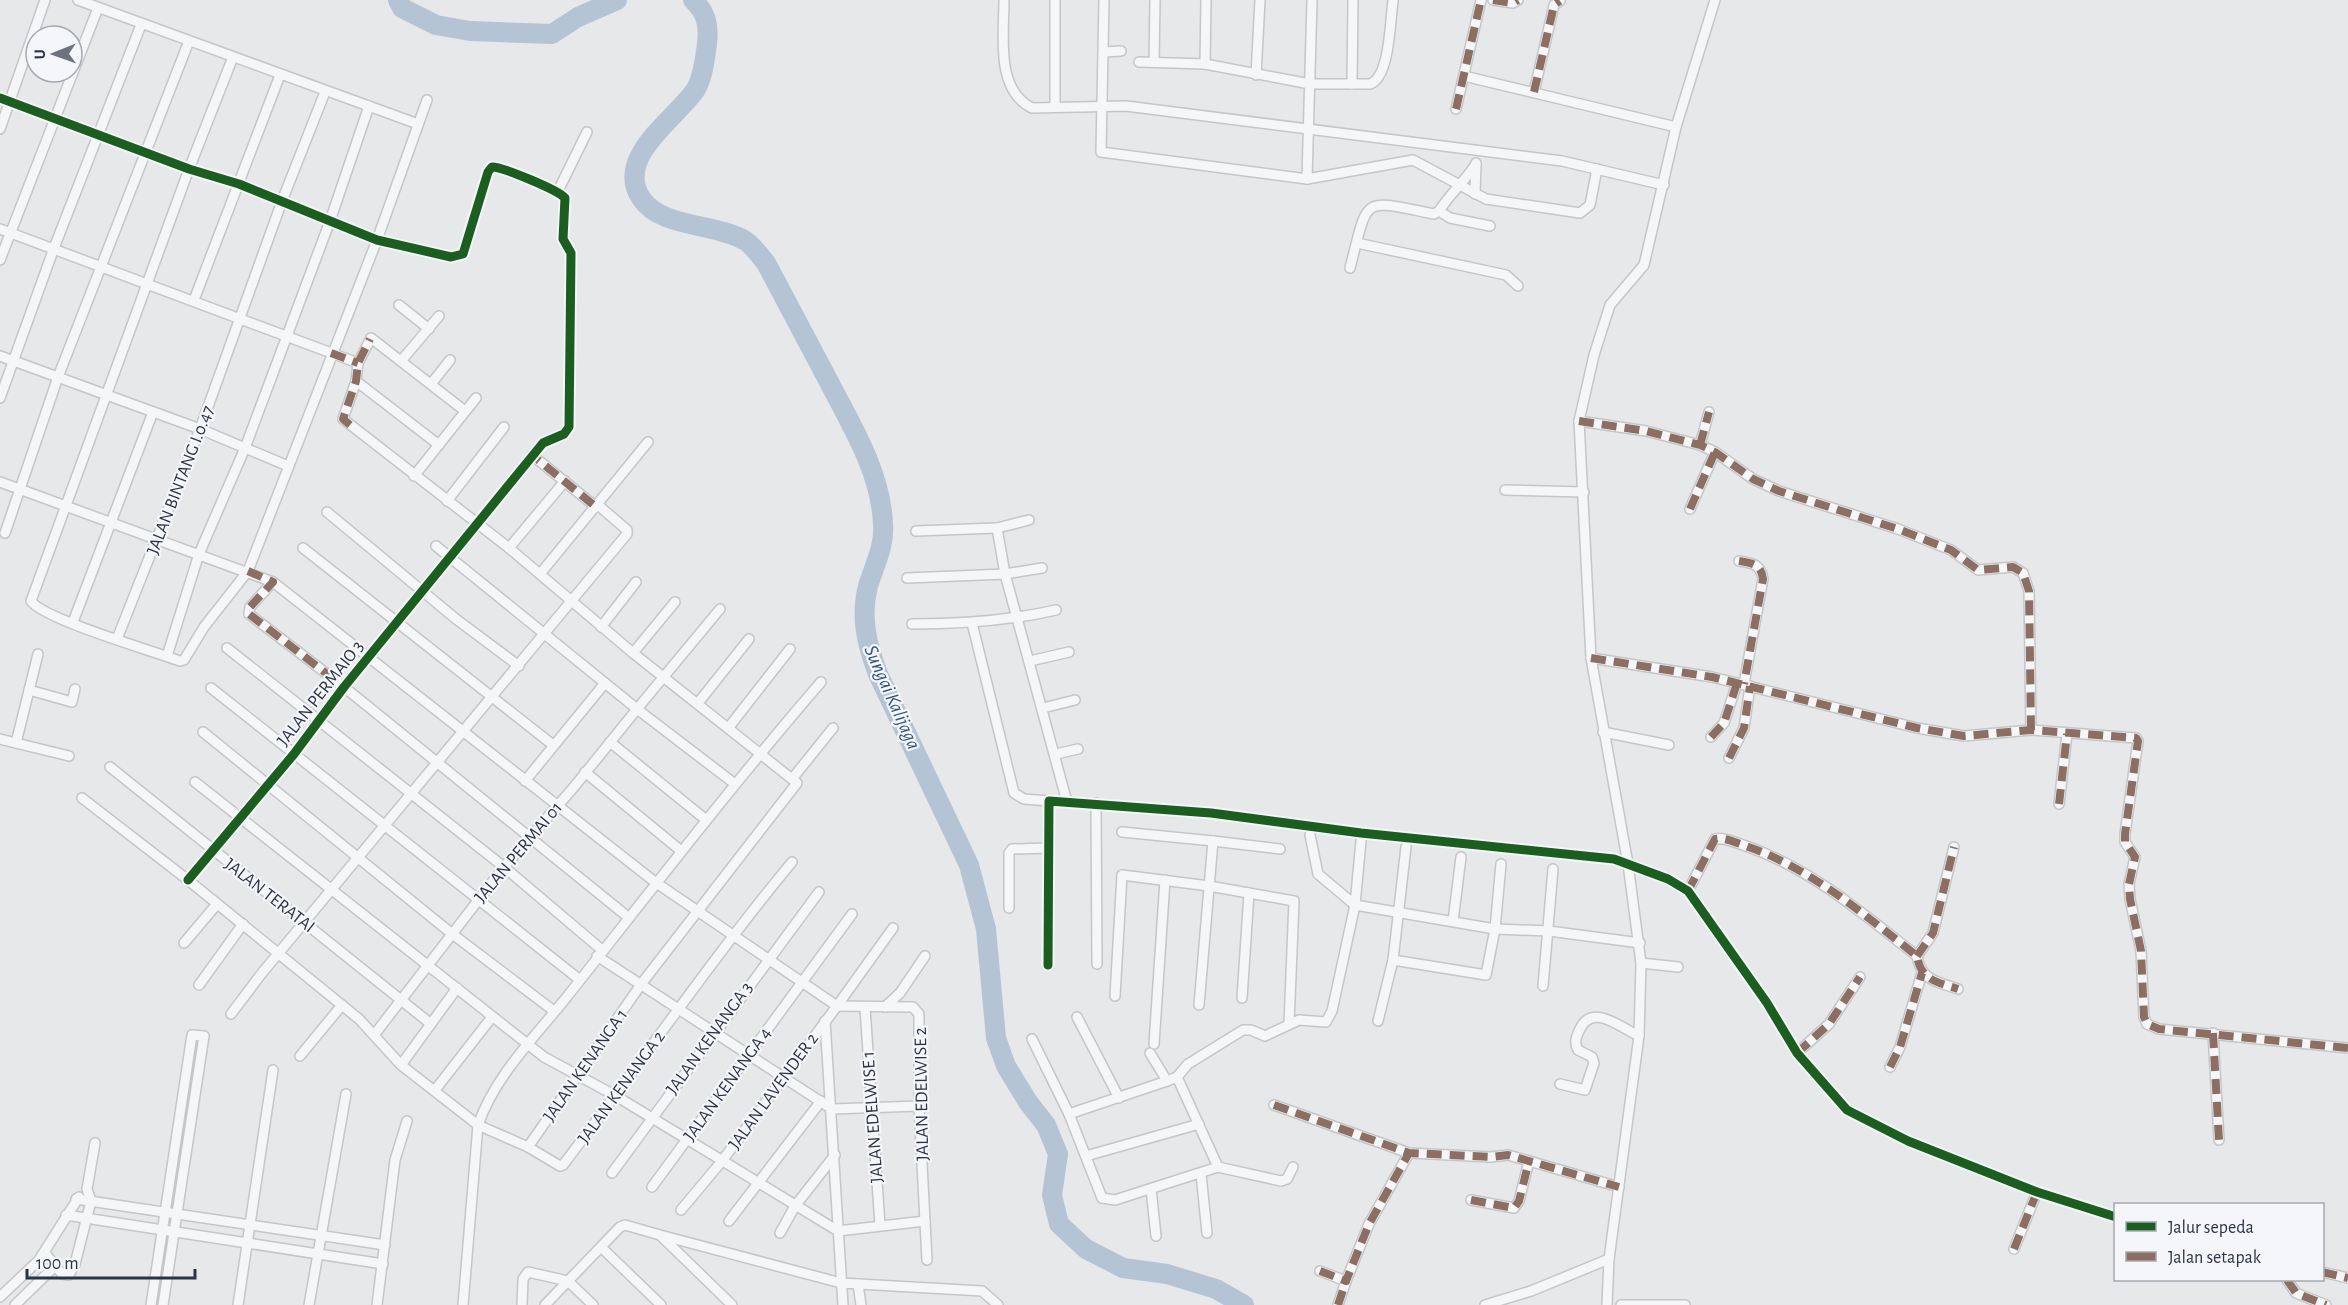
<svg xmlns="http://www.w3.org/2000/svg" width="2348" height="1305" font-family="'Alegreya Sans',sans-serif">
<style>
.lines{fill:none;stroke-linecap:round;stroke-linejoin:round}
.river{stroke:#b4c4d5;stroke-width:20}
.street-casing{stroke:#c4c6c8;stroke-width:12}
.street{stroke:#f5f6f7;stroke-width:9}
.quiet{stroke:#8d6e63;stroke-width:8;stroke-dasharray:15 8;stroke-linecap:butt}
.cycleway-casing{stroke:#f4f6f9;stroke-width:13}
.cycleway{stroke:#1b5e20;stroke-width:9}
.labels{text-anchor:middle;stroke-width:4.5;stroke-linejoin:round;paint-order:stroke}
.street-label{font-size:18px;fill:#2b3445;stroke:#f4f6f9}
.water-label{font-size:20px;font-style:italic;fill:#34527a;stroke:#f4f6f9}
</style>
<rect width="100%" height="100%" fill="#e6e8ea"/>
<g class="lines">
<g class="river">
<polyline points="398,0 402,8 436,25 470,31 552,34 578,17 617,0"/>
<path d="M693 0C707 13 709 26 707 44 705 58 703 77 696 89 677 118 614 157 641 198 660 228 715 223 744 240 753 245 760 256 766 263 787 302 807 341 828 380 851 425 881 472 883 524 885 546 874 566 868 586 860 617 867 645 878 674L969 865 986 929 996 1038 1006 1066 1028 1102 1046 1125 1058 1154 1052 1195 1059 1224 1086 1249 1123 1268 1167 1274 1216 1289 1244 1305"/>
</g>
<defs>
<g id="street">
<polyline points="78,0 418,124"/>
<path d="M1004 0C1004 34 995 90 1032 108L1126 106 1562 161 1664 185"/>
<polyline points="1104,0 1101,152 1307,179"/>
<polyline points="1312,0 1307,179 1413,160 1486,199 1580,213 1590,205 1597,169"/>
<polyline points="1493,0 1513,3 1518,0"/>
<polyline points="1104,52 1121,51"/>
<path d="M233 57 189 169 31 601C43 619 153 651 180 661L184 660 204 627 248 571 377 240 427 100"/>
<path d="M1139 62 1205 64 1310 84H1370C1390 77 1390 21 1393 1"/>
<polyline points="1154,62 1155,0"/>
<polyline points="1205,64 1206,0"/>
<polyline points="1256,75 1260,0"/>
<polyline points="1464,76 1676,127"/>
<polyline points="1352,84 1353,0"/>
<polyline points="1534,92 1552,14 1554,5 1560,1"/>
<path d="M0 98 189 169 239 184 377 240 451 257 463 254 488 172 492 167C503 167 558 190 565 198L563 239 571 253 569 427 564 434 543 443 344 687 294 754 188 880"/>
<polyline points="1055,107 1055,0"/>
<polyline points="1456,109 1481,0"/>
<polyline points="0,129 45,0"/>
<path d="M1476 164C1464 182 1450 194 1439 211L1450 218 1490 226"/>
<polyline points="558,191 587,132"/>
<polyline points="1475,194 1476,163"/>
<polyline points="0,229 358,363"/>
<polyline points="1357,243 1506,275 1518,286"/>
<polyline points="0,260 98,8"/>
<path d="M1350 268C1369 195 1360 199 1434 214L1439 211"/>
<polyline points="194,300 280,75"/>
<polyline points="399,305 429,329"/>
<polyline points="0,356 200,429 288,466"/>
<polyline points="401,361 439,316"/>
<polyline points="356,381 439,445"/>
<polyline points="431,384 450,360"/>
<polyline points="0,398 54,248 141,25"/>
<polyline points="465,411 371,338 358,363 356,381 343,419 509,548 633,653 797,783 642,983 528,1147"/>
<polyline points="1579,421 1646,431 1700,445 1715,452 1753,479 1779,491 1898,529 1951,550 1978,570 2013,567 2023,573 2029,591 2031,730"/>
<polyline points="1700,445 1709,412"/>
<polyline points="532,455 596,507"/>
<polyline points="414,476 476,398"/>
<polyline points="0,482 273,582 655,882 837,1006 722,1161 681,1210"/>
<polyline points="1505,490 1584,492"/>
<polyline points="447,501 504,427"/>
<polyline points="1690,509 1715,452"/>
<polyline points="327,512 456,619 519,666"/>
<polyline points="997,528 1005,574 1067,802"/>
<polyline points="916,531 997,528 1029,520"/>
<polyline points="5,533 58,377 189,41"/>
<polyline points="436,546 637,709 720,609"/>
<polyline points="303,548 553,745"/>
<polyline points="509,548 565,481"/>
<path d="M1739 561C1752 563 1761 564 1763 579L1744 684"/>
<polyline points="540,574 648,442"/>
<polyline points="907,578 1005,574 1042,568"/>
<polyline points="273,582 250,607 249,614 344,687 628,917"/>
<polyline points="73,622 153,412"/>
<polyline points="972,623 1014,793 1024,799 1049,801"/>
<path d="M912 624C961 624 1008 621 1056 610"/>
<polyline points="601,627 636,582"/>
<polyline points="117,639 200,429 282,201 325,92"/>
<polyline points="227,648 504,867 602,950"/>
<polyline points="633,653 675,602"/>
<polyline points="167,656 199,554 245,448 330,221 369,106"/>
<polyline points="1591,658 1712,677 1917,728 1964,736 2031,730 2136,738 2138,741 2125,834 2125,842 2135,857 2129,884 2130,899 2141,951 2144,1017 2147,1024 2159,1029 2348,1048"/>
<polyline points="1030,661 1069,652"/>
<polyline points="211,688 580,980"/>
<polyline points="29,690 72,702 75,689"/>
<polyline points="698,703 749,639"/>
<polyline points="1043,708 1075,700"/>
<polyline points="729,727 790,649"/>
<polyline points="203,732 451,933 554,1011"/>
<polyline points="1603,732 1669,745"/>
<polyline points="1711,737 1724,723 1737,683"/>
<polyline points="0,739 69,756"/>
<polyline points="610,742 705,819"/>
<polyline points="16,743 38,654"/>
<polyline points="1056,754 1078,749"/>
<polyline points="1729,758 1744,728 1750,686"/>
<polyline points="110,767 431,1024"/>
<polyline points="585,772 680,850"/>
<polyline points="792,779 833,728"/>
<polyline points="525,781 605,683"/>
<polyline points="195,782 544,1057 616,1096 838,1231"/>
<path d="M82 798 188 880 359 1019 401 1065 478 1125 528 1147 560 1166 563 1165C640 1064 711 960 792 862"/>
<polyline points="1096,803 1097,964"/>
<polyline points="2059,804 2067,734"/>
<polyline points="1122,832 1213,841 1199,1005"/>
<polyline points="1310,835 1318,874 1355,905 1495,929 1549,931 1640,943"/>
<polyline points="1213,841 1280,849"/>
<path d="M1688 891 1715 839C1725 837 1736 843 1746 846 1812 869 1863 914 1917 956 1921 981 1938 982 1958 989"/>
<polyline points="1009,908 1009,853 1012,849 1049,848"/>
<polyline points="1453,921 1461,857"/>
<polyline points="184,943 217,904"/>
<polyline points="597,956 832,1109 919,1106"/>
<polyline points="1917,956 1933,933 1954,847"/>
<polyline points="1393,960 1486,975 1495,929 1501,864"/>
<polyline points="1641,963 1678,967"/>
<polyline points="1048,965 1049,801 1211,813 1361,833 1614,859 1668,879 1688,891 1767,1003 1797,1053 1847,1110 1908,1141 2037,1192 2116,1217"/>
<polyline points="199,985 243,924"/>
<polyline points="1543,986 1553,869"/>
<polyline points="1115,996 1122,875 1209,886 1294,901 1289,1024"/>
<polyline points="1242,998 1249,893"/>
<polyline points="837,1006 913,1007 919,1014 919,1106 927,1260"/>
<polyline points="837,1006 893,928"/>
<polyline points="885,1007 900,993 925,956"/>
<polyline points="865,1008 880,1225"/>
<polyline points="231,1014 262,973 627,534 627,530 598,505"/>
<polyline points="1077,1017 1119,1098"/>
<polyline points="825,1021 843,1305"/>
<polyline points="1378,1021 1393,960 1406,847"/>
<polyline points="2213,1033 2219,1140"/>
<polyline points="374,1035 504,867 574,787 637,709 735,784"/>
<polyline points="1032,1039 1069,1114 1102,1198 1115,1200 1218,1167"/>
<polyline points="1154,1044 1165,880"/>
<polyline points="1150,1053 1167,1081"/>
<polyline points="1797,1053 1829,1024 1860,977"/>
<polyline points="300,1056 342,1005"/>
<polyline points="401,1065 457,988"/>
<polyline points="1890,1067 1900,1047 1922,973"/>
<polyline points="1177,1077 1218,1167 1281,1181 1287,1179 1293,1167"/>
<path d="M1560 1084 1585 1090 1594 1063 1592 1057 1578 1050C1574 1042 1576 1038 1579 1031 1591 1002 1618 1026 1639 1036"/>
<polyline points="435,1090 492,1017"/>
<polyline points="1274,1105 1409,1153 1491,1157 1508,1155 1619,1187"/>
<polyline points="1069,1114 1167,1081 1177,1077 1188,1064 1243,1030 1251,1030 1265,1036 1299,1020 1326,1022 1332,1011 1355,905 1361,841"/>
<polyline points="1086,1156 1199,1124"/>
<polyline points="612,1173 819,892"/>
<polyline points="1201,1174 1207,1233"/>
<polyline points="652,1187 852,914"/>
<polyline points="1151,1189 1156,1236"/>
<polyline points="76,1199 385,1245"/>
<polyline points="1471,1200 1514,1208 1519,1201 1529,1161"/>
<polyline points="66,1215 383,1264"/>
<polyline points="729,1221 821,1101"/>
<polyline points="838,1231 925,1221"/>
<polyline points="780,1233 795,1206 835,1155"/>
<polyline points="660,1235 841,1283 982,1291 998,1305"/>
<polyline points="602,1248 661,1305"/>
<polyline points="2014,1249 2037,1192"/>
<polyline points="45,1253 62,1274 69,1275 75,1264 91,1201 87,1189 95,1143"/>
<polyline points="1320,1271 1346,1281 1369,1224 1409,1153"/>
<polyline points="2322,1272 2348,1278"/>
<polyline points="2287,1280 2296,1293 2326,1305"/>
<polyline points="858,1284 861,1305"/>
<polyline points="0,1297 39,1260 79,1197"/>
<polyline points="15,1305 55,1266"/>
<polyline points="151,1305 192,1035 204,1036 163,1305"/>
<polyline points="238,1305 273,1070"/>
<polyline points="309,1305 346,1094"/>
<polyline points="377,1305 395,1160 407,1121"/>
<path d="M463 1305 478 1125C495 1076 534 1038 566 998 650 892 732 785 821 682"/>
<polyline points="522,1305 523,1279 528,1272 568,1281 545,1305"/>
<polyline points="593,1305 568,1281 620,1227 625,1225 660,1235 732,1305"/>
<polyline points="1338,1305 1346,1281"/>
<polyline points="1485,1305 1531,1291 1609,1259"/>
<polyline points="1607,1305 1609,1259 1639,1036 1641,963 1628,864 1591,658 1579,421 1594,355 1610,305 1644,265 1676,127 1715,0"/>
<polyline points="1621,1305 1685,1305"/>
</g>
</defs>
<use href="#street" class="street-casing"/>
<use href="#street" class="street"/>
<g class="quiet">
<polyline points="1493,0 1513,3 1518,0"/>
<polyline points="1534,92 1552,14 1554,5 1560,1"/>
<polyline points="1456,109 1481,0"/>
<polyline points="331,353 358,363"/>
<polyline points="1579,421 1646,431 1700,445 1715,452 1753,479 1779,491 1898,529 1951,550 1978,570 2013,567 2023,573 2029,591 2031,730"/>
<polyline points="350,425 343,419 356,381 358,363 370,339"/>
<polyline points="1700,445 1709,412"/>
<polyline points="536,451 532,455 596,507"/>
<polyline points="1690,509 1715,452"/>
<path d="M1739 561C1752 563 1761 564 1763 579L1744 684"/>
<polyline points="248,571 273,582 250,607 249,614 344,687"/>
<polyline points="1591,658 1712,677 1917,728 1964,736 2031,730 2136,738 2138,741 2125,834 2125,842 2135,857 2129,884 2130,899 2141,951 2144,1017 2147,1024 2159,1029 2348,1048"/>
<polyline points="1711,737 1724,723 1737,683"/>
<polyline points="1729,758 1744,728 1750,686"/>
<polyline points="2059,804 2067,734"/>
<path d="M1688 891 1715 839C1725 837 1736 843 1746 846 1812 869 1863 914 1917 956 1921 981 1938 982 1958 989"/>
<polyline points="1917,956 1933,933 1954,847"/>
<polyline points="2213,1033 2219,1140"/>
<polyline points="1797,1053 1829,1024 1860,977"/>
<polyline points="1890,1067 1900,1047 1922,973"/>
<polyline points="1274,1105 1409,1153 1491,1157 1508,1155 1619,1187"/>
<polyline points="1471,1200 1514,1208 1519,1201 1529,1161"/>
<polyline points="2014,1249 2037,1192"/>
<polyline points="1320,1271 1346,1281 1369,1224 1409,1153"/>
<polyline points="2322,1272 2348,1278"/>
<polyline points="2287,1280 2296,1293 2326,1305"/>
<polyline points="1338,1305 1346,1281"/>
</g>
<defs>
<g id="cycleway">
<path d="M0 98 189 169 239 184 377 240 451 257 463 254 488 172 492 167C503 167 558 190 565 198L563 239 571 253 569 427 564 434 543 443 344 687 294 754 188 880"/>
<polyline points="1048,965 1049,801 1211,813 1361,833 1614,859 1668,879 1688,891 1767,1003 1797,1053 1847,1110 1908,1141 2037,1192 2116,1217"/>
</g>
</defs>
<use href="#cycleway" class="cycleway-casing"/>
<use href="#cycleway" class="cycleway"/>
</g>
<g class="labels">
<g class="street-label">
<text transform="translate(180 480) rotate(-69)" y="6">JALAN BINTANG I.0.47</text>
<text transform="translate(320 693) rotate(-52)" y="6">JALAN PERMAIO 3</text>
<text transform="translate(518 852) rotate(-50)" y="6">JALAN PERMAI 01</text>
<text transform="translate(270 895) rotate(38)" y="6">JALAN TERATAI</text>
<text transform="translate(709 1038) rotate(-54)" y="6">JALAN KENANGA 3</text>
<text transform="translate(585 1065) rotate(-55)" y="6">JALAN KENANGA 1</text>
<text transform="translate(727 1084) rotate(-54)" y="6">JALAN KENANGA 4</text>
<text transform="translate(621 1087) rotate(-54)" y="6">JALAN KENANGA 2</text>
<text transform="translate(773 1091) rotate(-54)" y="6">JALAN LAVENDER 2</text>
<text transform="translate(921 1094) rotate(-91)" y="6">JALAN EDELWISE 2</text>
<text transform="translate(872 1117) rotate(-94)" y="6">JALAN EDELWISE 1</text>
</g>
<g class="water-label">
<text transform="translate(893 697) rotate(66)" y="7">Sungai Kalijaga</text>
</g>
</g>
<rect x="2114" y="1203" width="210" height="78" fill="#f4f6f9" stroke="#a4a8b1" stroke-width="1.5"/>
<rect x="2126" y="1222" width="30" height="9" fill="#1b5e20" stroke="#a4a8b1" stroke-width="1.5"/>
<text x="2168" y="1233" font-size="18" fill="#2b3445">Jalur sepeda</text>
<rect x="2126" y="1252" width="30" height="9" fill="#8d6e63" stroke="#a4a8b1" stroke-width="1.5"/>
<text x="2168" y="1263" font-size="18" fill="#2b3445">Jalan setapak</text>
<g transform="translate(54 54) rotate(269)"><circle r="28" fill="#f4f6f9" stroke="#a4a8b1" stroke-width="1.5"/>
<path d="M0-4.5L10 22L0 15L-10 22Z" fill="#6c737f"/>
<text y="-9" font-size="16" font-weight="bold" text-anchor="middle" fill="#2b3445">U</text>
</g>
<path d="M27 1269v9h168v-9" fill="none" stroke="#2b3445" stroke-width="3"/>
<text x="36" y="1269" font-size="18" fill="#2b3445" stroke="#f4f6f9" stroke-width="4.5" paint-order="stroke">100 m</text>
</svg>
